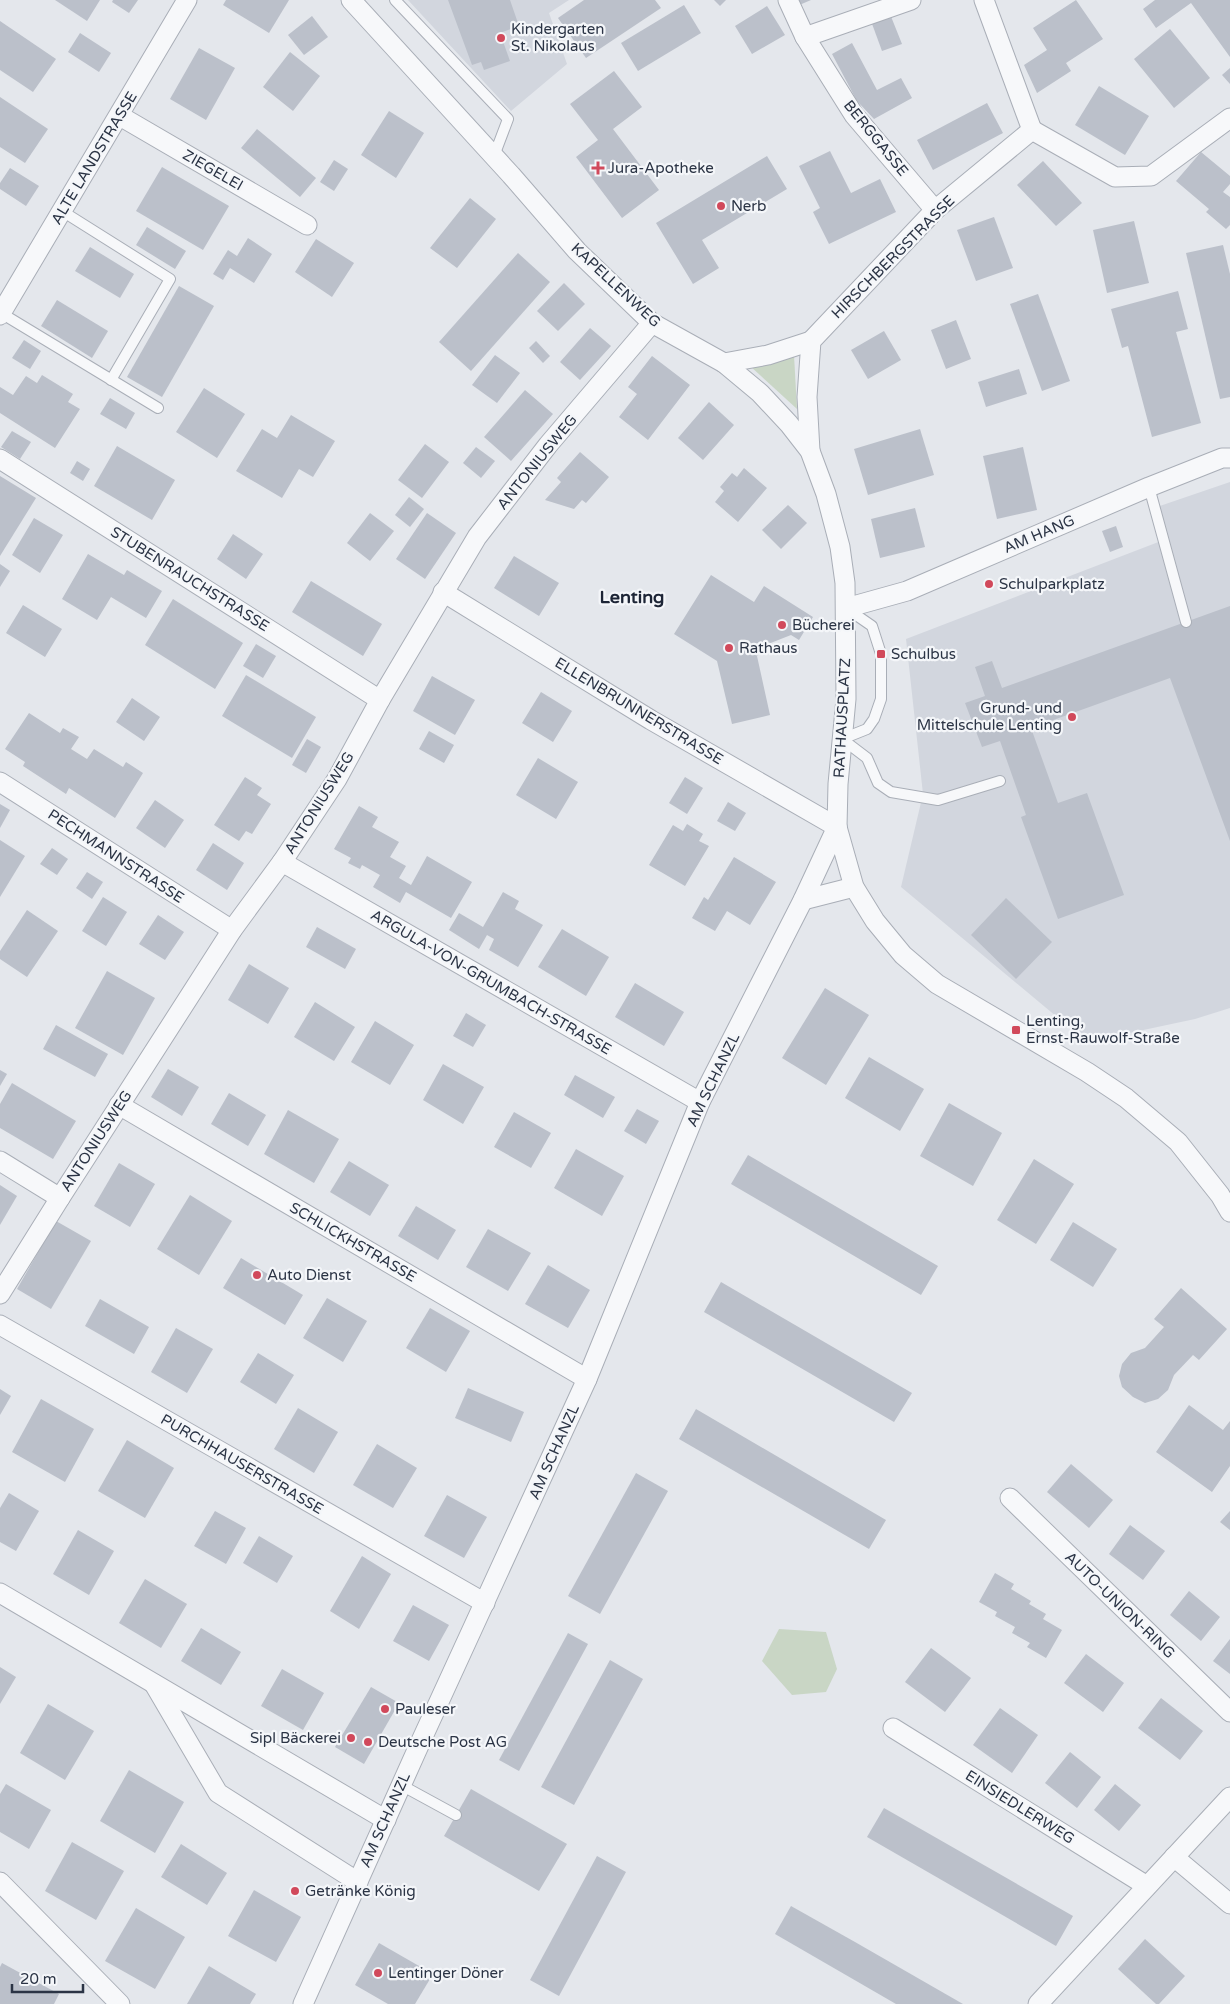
<svg xmlns="http://www.w3.org/2000/svg" width="1230" height="2004" font-family="'Varela Round',sans-serif">
<style>
.built{fill:#d2d6de}
.green{fill:#c9d6c5}
.building{fill:#bbc0ca}
.lines{fill:none;stroke-linecap:round;stroke-linejoin:round}
.service-casing{stroke:#a9aeb7;stroke-width:12}
.minor-casing{stroke:#a9aeb7;stroke-width:21}
.service{stroke:#f7f8fa;stroke-width:10}
.minor{stroke:#f7f8fa;stroke-width:19}
.poi-dot{fill:#d1495b;stroke:#f4f6f9;stroke-width:2}
.labels{text-anchor:middle;stroke-width:4.5;stroke-linejoin:round;paint-order:stroke}
.poi-label{font-size:15px;fill:#2b3445;stroke:#f4f6f9;text-anchor:start}
.street-label{font-size:15px;fill:#2b3445;stroke:#f4f6f9}
.quarter-label{font-size:18px;font-weight:bold;fill:#1d2536;stroke:#f4f6f9}
</style>
<rect width="100%" height="100%" fill="#e4e7ec"/>
<g class="built">
<polygon points="408,0 569,0 549,13 567,64 511,111"/>
<polygon points="1230,482 1230,1008 1195,1019 1087,1042 901,887 923,794 906,639 1161,541 1151,509"/>
</g>
<g class="green">
<polygon points="794,355 797,409 750,366"/>
<polygon points="779,1629 826,1632 837,1669 826,1692 792,1695 762,1661"/>
</g>
<g class="building">
<polygon points="55,0 100,0 87,21"/>
<polygon points="113,0 138,0 129,13 112,2"/>
<polygon points="226,0 289,0 269,33 223,5"/>
<polygon points="448,0 510,0 519,26 500,33 510,61 484,70 481,62 472,65"/>
<polygon points="584,0 655,0 661,8 586,58 558,18"/>
<polygon points="714,0 726,0 720,6"/>
<polygon points="794,0 811,0 797,6"/>
<polygon points="1076,0 1103,39 1066,63 1071,71 1037,93 1024,65 1047,50 1033,28"/>
<polygon points="1155,0 1230,0 1230,57 1191,3 1156,28 1143,9"/>
<polygon points="684,5 701,33 638,71 621,43"/>
<polygon points="767,6 785,35 752,54 735,26"/>
<polygon points="890,14 902,44 882,51 871,21"/>
<polygon points="312,16 328,37 304,55 288,35"/>
<polygon points="0,21 56,59 33,92 0,70"/>
<polygon points="1170,29 1210,78 1174,108 1134,59"/>
<polygon points="80,33 111,53 99,72 68,52"/>
<polygon points="852,43 877,90 901,78 912,98 874,119 857,101 832,54"/>
<polygon points="199,48 235,68 206,120 170,99"/>
<polygon points="290,52 320,76 293,111 263,87"/>
<polygon points="1230,68 1230,84 1222,75"/>
<polygon points="614,71 642,107 613,129 659,190 622,218 576,157 598,140 570,104"/>
<polygon points="1099,86 1149,116 1125,155 1075,125"/>
<polygon points="0,97 48,129 25,163 0,147"/>
<polygon points="987,103 1003,133 933,170 917,140"/>
<polygon points="389,111 424,133 396,178 361,155"/>
<polygon points="257,129 316,178 300,197 241,148"/>
<polygon points="830,151 851,193 880,179 896,212 829,244 813,212 820,208 799,166"/>
<polygon points="1201,152 1230,176 1230,184 1223,192 1230,197 1230,225 1226,229 1206,212 1209,209 1176,181"/>
<polygon points="767,156 787,189 702,240 719,268 693,284 656,223"/>
<polygon points="334,160 348,169 334,191 320,182"/>
<polygon points="1043,161 1082,203 1056,226 1017,185"/>
<polygon points="162,167 229,206 203,250 136,211"/>
<polygon points="10,168 39,186 26,206 0,189 0,183"/>
<polygon points="470,198 496,219 457,268 430,248"/>
<polygon points="994,217 1013,268 976,281 957,230"/>
<polygon points="1134,221 1149,283 1107,293 1093,230"/>
<polygon points="147,227 186,251 175,269 136,245"/>
<polygon points="248,238 272,254 254,283 230,268 223,280 213,274 228,250 237,256"/>
<polygon points="316,239 354,263 332,297 295,272"/>
<polygon points="1223,245 1230,274 1230,397 1220,399 1186,253"/>
<polygon points="90,247 134,274 120,298 75,271"/>
<polygon points="518,253 550,282 471,371 439,342"/>
<polygon points="564,283 585,304 558,331 537,311"/>
<polygon points="179,286 214,306 162,397 127,377"/>
<polygon points="1178,291 1188,329 1176,332 1201,423 1152,437 1128,346 1122,348 1111,309"/>
<polygon points="1038,294 1070,381 1042,391 1010,304"/>
<polygon points="57,300 108,331 92,358 41,326"/>
<polygon points="956,320 971,359 946,369 931,330"/>
<polygon points="590,328 611,346 580,380 560,362"/>
<polygon points="884,331 901,360 868,379 851,350"/>
<polygon points="24,340 41,351 30,369 12,358"/>
<polygon points="536,341 550,356 543,363 529,348"/>
<polygon points="495,355 520,373 497,403 472,385"/>
<polygon points="652,356 690,385 648,440 619,417 637,394 628,387"/>
<polygon points="1019,369 1027,394 986,407 978,382"/>
<polygon points="42,375 73,394 68,402 80,409 55,448 0,413 0,387 13,395 26,376 37,383"/>
<polygon points="204,388 245,414 217,458 176,432"/>
<polygon points="525,390 553,414 511,461 484,437"/>
<polygon points="110,398 135,413 126,429 100,414"/>
<polygon points="709,402 734,425 703,460 678,438"/>
<polygon points="291,415 335,441 313,477 299,469 282,498 236,471 262,429 277,438"/>
<polygon points="920,429 934,475 868,495 854,449"/>
<polygon points="12,431 31,442 20,459 1,447"/>
<polygon points="425,444 449,462 422,498 398,480"/>
<polygon points="117,446 175,480 152,520 94,486"/>
<polygon points="476,447 495,461 481,478 463,463"/>
<polygon points="1023,447 1037,510 997,519 983,456"/>
<polygon points="580,452 609,477 586,503 582,500 574,509 545,500 561,482 557,478"/>
<polygon points="77,461 90,469 83,481 70,473"/>
<polygon points="744,468 767,488 738,522 715,502 724,491 720,487 732,473 737,477"/>
<polygon points="0,476 36,498 0,556"/>
<polygon points="409,497 424,509 410,527 395,515"/>
<polygon points="788,505 807,523 781,549 762,530"/>
<polygon points="915,508 925,547 880,558 871,519"/>
<polygon points="370,513 394,531 370,561 347,543"/>
<polygon points="427,513 456,533 425,579 396,559"/>
<polygon points="34,518 63,535 40,573 12,555"/>
<polygon points="1116,526 1123,547 1110,552 1102,531"/>
<polygon points="233,534 263,554 246,579 217,559"/>
<polygon points="88,554 124,575 127,570 162,591 146,618 111,597 97,620 62,599"/>
<polygon points="514,556 559,583 539,616 494,588"/>
<polygon points="0,564 10,571 0,587"/>
<polygon points="711,575 754,602 764,586 813,617 799,640 791,635 763,646 757,656 770,715 732,724 717,661 674,634"/>
<polygon points="311,581 382,624 363,656 292,612"/>
<polygon points="173,599 243,643 215,689 145,645"/>
<polygon points="23,605 62,629 45,657 6,633"/>
<polygon points="1230,606 1230,841 1170,678 1031,728 1058,803 1087,793 1124,895 1058,919 1021,817 1026,815 1000,741 982,747 965,703 985,696 975,667 992,661 1002,688"/>
<polygon points="256,644 276,656 263,678 243,666"/>
<polygon points="246,675 316,717 292,758 222,716"/>
<polygon points="432,676 475,700 455,735 413,711"/>
<polygon points="541,692 572,711 553,742 522,723"/>
<polygon points="132,698 160,717 144,741 116,722"/>
<polygon points="29,713 60,733 63,728 79,737 71,749 87,759 94,749 123,767 126,762 143,773 115,818 69,788 66,794 23,766 25,762 5,749"/>
<polygon points="429,731 454,745 444,763 419,749"/>
<polygon points="307,739 321,747 306,773 292,765"/>
<polygon points="538,758 578,782 556,819 516,795"/>
<polygon points="245,777 262,788 257,795 271,804 252,834 246,831 239,841 214,825"/>
<polygon points="685,777 703,788 687,814 669,803"/>
<polygon points="155,800 184,820 165,848 136,828"/>
<polygon points="728,802 746,813 735,831 717,821"/>
<polygon points="0,804 10,810 0,828"/>
<polygon points="359,806 378,817 372,827 399,842 390,857 406,866 399,878 411,885 427,856 472,882 451,918 406,892 400,903 373,887 380,875 362,865 360,869 348,863 351,858 334,849"/>
<polygon points="687,824 703,834 699,841 709,846 685,886 649,865 673,825 683,831"/>
<polygon points="0,840 25,856 0,897"/>
<polygon points="213,843 244,863 227,890 196,870"/>
<polygon points="52,848 68,859 57,875 40,864"/>
<polygon points="734,857 776,882 750,925 727,911 715,931 692,918 704,897 708,900"/>
<polygon points="87,872 103,882 92,899 76,888"/>
<polygon points="503,892 519,901 515,909 543,925 518,967 489,950 494,939 487,935 479,949 449,930 459,913 483,927"/>
<polygon points="103,897 127,912 106,946 82,931"/>
<polygon points="1006,898 1052,942 1016,979 971,935"/>
<polygon points="27,910 58,931 27,977 0,959 0,951"/>
<polygon points="158,915 184,932 165,960 139,944"/>
<polygon points="317,927 356,949 345,969 306,947"/>
<polygon points="562,929 609,957 586,996 538,967"/>
<polygon points="249,964 289,988 268,1024 228,1000"/>
<polygon points="107,971 155,998 123,1055 75,1028"/>
<polygon points="635,983 684,1012 664,1046 615,1017"/>
<polygon points="825,988 869,1015 826,1085 782,1058"/>
<polygon points="315,1002 355,1027 334,1061 294,1037"/>
<polygon points="466,1013 486,1025 473,1047 453,1036"/>
<polygon points="375,1021 414,1045 390,1085 351,1062"/>
<polygon points="56,1025 108,1054 95,1077 43,1049"/>
<polygon points="869,1057 924,1089 900,1131 845,1098"/>
<polygon points="443,1064 484,1087 463,1124 423,1100"/>
<polygon points="168,1069 199,1087 182,1116 151,1097"/>
<polygon points="0,1070 7,1074 0,1086"/>
<polygon points="575,1075 615,1097 603,1118 564,1095"/>
<polygon points="12,1083 76,1121 53,1159 0,1128 0,1104"/>
<polygon points="229,1093 266,1115 248,1146 211,1124"/>
<polygon points="949,1103 1002,1133 973,1186 920,1156"/>
<polygon points="637,1109 659,1121 646,1144 624,1131"/>
<polygon points="288,1110 339,1139 314,1183 264,1154"/>
<polygon points="514,1112 551,1133 531,1168 494,1147"/>
<polygon points="576,1149 624,1176 602,1216 554,1188"/>
<polygon points="748,1155 938,1266 921,1295 731,1184"/>
<polygon points="1034,1159 1074,1184 1036,1244 997,1220"/>
<polygon points="349,1161 389,1185 370,1216 330,1192"/>
<polygon points="119,1163 155,1184 130,1227 94,1206"/>
<polygon points="0,1185 17,1196 0,1225"/>
<polygon points="190,1195 232,1221 199,1275 157,1249"/>
<polygon points="416,1206 456,1230 438,1260 398,1236"/>
<polygon points="56,1221 91,1241 51,1309 17,1289"/>
<polygon points="1073,1222 1117,1249 1093,1287 1050,1260"/>
<polygon points="488,1229 531,1253 508,1291 466,1267"/>
<polygon points="241,1258 303,1295 285,1325 223,1288"/>
<polygon points="548,1265 590,1290 568,1328 525,1304"/>
<polygon points="721,1282 912,1393 894,1422 704,1312"/>
<polygon points="1181,1288 1227,1329 1199,1360 1193,1355 1174,1375 1168,1390 1158,1399 1145,1403 1133,1397 1122,1387 1119,1376 1122,1364 1131,1353 1145,1348 1164,1327 1154,1319"/>
<polygon points="327,1298 367,1321 343,1362 303,1338"/>
<polygon points="100,1299 149,1327 134,1354 85,1326"/>
<polygon points="430,1308 470,1331 446,1372 406,1348"/>
<polygon points="176,1328 213,1349 187,1393 151,1372"/>
<polygon points="258,1353 294,1375 276,1404 240,1382"/>
<polygon points="468,1388 524,1412 511,1442 455,1418"/>
<polygon points="0,1389 11,1396 0,1415"/>
<polygon points="41,1399 94,1429 65,1482 12,1452"/>
<polygon points="1189,1405 1223,1430 1230,1421 1230,1466 1212,1492 1156,1452"/>
<polygon points="298,1408 338,1432 314,1473 274,1449"/>
<polygon points="696,1409 886,1520 869,1549 679,1439"/>
<polygon points="127,1440 174,1468 145,1518 98,1491"/>
<polygon points="377,1444 417,1468 393,1508 353,1485"/>
<polygon points="1071,1464 1113,1500 1089,1528 1047,1492"/>
<polygon points="636,1473 668,1491 600,1614 568,1596"/>
<polygon points="9,1493 39,1511 16,1551 0,1542 0,1508"/>
<polygon points="447,1495 487,1517 464,1558 424,1536"/>
<polygon points="215,1511 246,1528 226,1564 194,1546"/>
<polygon points="1230,1511 1230,1530 1220,1522"/>
<polygon points="1130,1525 1165,1551 1143,1580 1109,1554"/>
<polygon points="78,1530 114,1551 89,1595 53,1574"/>
<polygon points="259,1536 293,1556 277,1583 243,1563"/>
<polygon points="362,1556 391,1574 359,1629 330,1611"/>
<polygon points="995,1573 1014,1584 1011,1589 1031,1601 1029,1604 1046,1614 1043,1619 1062,1630 1046,1658 1027,1647 1030,1643 1012,1633 1015,1627 995,1616 997,1612 979,1602"/>
<polygon points="145,1579 187,1604 161,1648 119,1623"/>
<polygon points="1189,1591 1220,1617 1201,1641 1170,1615"/>
<polygon points="413,1605 449,1625 429,1661 393,1641"/>
<polygon points="201,1628 241,1652 221,1685 181,1661"/>
<polygon points="568,1633 588,1644 519,1771 499,1760"/>
<polygon points="1230,1639 1230,1674 1213,1661"/>
<polygon points="931,1648 971,1678 945,1712 905,1682"/>
<polygon points="1086,1654 1124,1683 1103,1712 1064,1683"/>
<polygon points="610,1660 643,1679 574,1805 541,1787"/>
<polygon points="0,1667 16,1677 0,1704"/>
<polygon points="282,1669 324,1693 303,1730 261,1706"/>
<polygon points="371,1687 399,1703 364,1764 335,1747"/>
<polygon points="1161,1698 1203,1731 1180,1760 1138,1728"/>
<polygon points="48,1704 94,1731 65,1780 20,1753"/>
<polygon points="1000,1708 1038,1735 1012,1773 973,1745"/>
<polygon points="1070,1752 1101,1777 1077,1808 1045,1783"/>
<polygon points="129,1770 184,1802 155,1853 100,1821"/>
<polygon points="6,1784 51,1810 29,1849 0,1832 0,1794"/>
<polygon points="1115,1784 1141,1805 1119,1831 1094,1810"/>
<polygon points="471,1789 567,1844 539,1891 444,1836"/>
<polygon points="884,1808 1073,1916 1056,1946 867,1837"/>
<polygon points="72,1842 124,1871 96,1920 45,1891"/>
<polygon points="181,1844 227,1873 207,1905 161,1877"/>
<polygon points="597,1856 626,1872 559,1996 530,1980"/>
<polygon points="254,1890 301,1917 276,1962 228,1936"/>
<polygon points="791,1906 855,1942 963,2004 896,2004 775,1934"/>
<polygon points="136,1908 185,1937 155,1989 105,1961"/>
<polygon points="1145,1939 1185,1976 1159,2004 1156,2004 1118,1969"/>
<polygon points="379,1943 433,1974 415,2004 388,2004 355,1985"/>
<polygon points="2,1963 59,1994 54,2004 0,2004 0,1967"/>
<polygon points="209,1966 256,1994 250,2004 187,2004"/>
</g>
<g class="lines">
<defs>
<g id="service">
<polyline points="395,0 508,119 494,156"/>
<polyline points="62,211 170,279 111,380"/>
<polyline points="1,313 158,408"/>
<polyline points="1149,487 1186,622"/>
<polyline points="842,739 867,758 878,783 891,792 938,800 1000,781"/>
<polyline points="842,739 867,729 874,719 881,699 881,654 872,626 846,608"/>
<polyline points="401,1785 456,1815"/>
</g>
<g id="minor">
<polyline points="351,0 511,175 577,251 652,323 724,363 760,393 789,424 810,451 826,494 840,547 845,583 846,699 838,784 837,827 854,887 875,921 903,955 937,984 1087,1072 1126,1098 1178,1142 1220,1195 1230,1212"/>
<polyline points="788,0 805,37 854,115 935,210"/>
<polyline points="984,0 1032,130"/>
<polyline points="805,37 911,0"/>
<polyline points="120,116 307,225"/>
<polyline points="1032,130 1115,177 1151,176 1230,118"/>
<polyline points="0,315 187,0"/>
<polyline points="724,363 768,355 811,341"/>
<polyline points="810,451 807,397 811,341 935,210 1032,130"/>
<polyline points="0,459 380,700"/>
<polyline points="443,592 651,720 837,827"/>
<polyline points="846,608 907,591 1149,487 1222,458 1230,458"/>
<polyline points="0,782 232,930"/>
<polyline points="282,862 700,1102"/>
<polyline points="803,900 854,887"/>
<polyline points="119,1105 587,1379"/>
<polyline points="0,1161 60,1198"/>
<polyline points="0,1294 60,1198 232,930 282,862 337,779 380,700 477,537 548,445 652,323"/>
<polyline points="0,1325 485,1603"/>
<polyline points="1010,1498 1230,1712"/>
<polyline points="0,1593 386,1820"/>
<polyline points="154,1684 218,1793 358,1882"/>
<polyline points="893,1728 1147,1886"/>
<polyline points="1174,1857 1230,1904"/>
<polyline points="0,1882 120,2004"/>
<polyline points="303,2004 421,1741 587,1379 700,1102 803,900 837,827"/>
<polyline points="1038,2004 1230,1797"/>
</g>
</defs>
<use href="#service" class="service-casing"/>
<use href="#minor" class="minor-casing"/>
<use href="#service" class="service"/>
<use href="#minor" class="minor"/>
</g>
<g class="poi-dot">
<circle cx="501" cy="38" r="5"/>
<path d="M595.5 160.5h5v5h5v5h-5v5h-5v-5h-5v-5h5z"/>
<circle cx="721" cy="206" r="5"/>
<circle cx="989" cy="584" r="5"/>
<circle cx="782" cy="625" r="5"/>
<circle cx="729" cy="648" r="5"/>
<rect x="876" y="649" width="10" height="10" rx="2.5"/>
<circle cx="1072" cy="717" r="5"/>
<rect x="1011" y="1025" width="10" height="10" rx="2.5"/>
<circle cx="257" cy="1275" r="5"/>
<circle cx="385" cy="1709" r="5"/>
<circle cx="351" cy="1738" r="5"/>
<circle cx="368" cy="1742" r="5"/>
<circle cx="295" cy="1891" r="5"/>
<circle cx="378" cy="1973" r="5"/>
</g>
<g class="labels">
<g class="poi-label">
<text x="511" y="34">Kindergarten<tspan x="511" dy="17">St. Nikolaus</tspan></text>
<text x="608" y="173">Jura-Apotheke</text>
<text x="731" y="211">Nerb</text>
<text x="999" y="589">Schulparkplatz</text>
<text x="792" y="630">Bücherei</text>
<text x="739" y="653">Rathaus</text>
<text x="891" y="659">Schulbus</text>
<text x="1062" y="713" text-anchor="end">Grund- und<tspan x="1062" dy="17">Mittelschule Lenting</tspan></text>
<text x="1026" y="1026">Lenting,<tspan x="1026" dy="17">Ernst-Rauwolf-Straße</tspan></text>
<text x="267" y="1280">Auto Dienst</text>
<text x="395" y="1714">Pauleser</text>
<text x="341" y="1743" text-anchor="end">Sipl Bäckerei</text>
<text x="378" y="1747">Deutsche Post AG</text>
<text x="305" y="1896">Getränke König</text>
<text x="388" y="1978">Lentinger Döner</text>
</g>
<g class="street-label">
<text transform="translate(876 138) rotate(51)" y="5">BERGGASSE</text>
<text transform="translate(94 158) rotate(-59)" y="5">ALTE LANDSTRASSE</text>
<text transform="translate(213 170) rotate(30)" y="5">ZIEGELEI</text>
<text transform="translate(893 257) rotate(-45)" y="5">HIRSCHBERGSTRASSE</text>
<text transform="translate(616 285) rotate(43)" y="5">KAPELLENWEG</text>
<text transform="translate(537 462) rotate(-51)" y="5">ANTONIUSWEG</text>
<text transform="translate(1039 534) rotate(-23)" y="5">AM HANG</text>
<text transform="translate(190 579) rotate(32)" y="5">STUBENRAUCHSTRASSE</text>
<text transform="translate(639 711) rotate(31)" y="5">ELLENBRUNNERSTRASSE</text>
<text transform="translate(842 718) rotate(-87)" y="5">RATHAUSPLATZ</text>
<text transform="translate(319 803) rotate(-58)" y="5">ANTONIUSWEG</text>
<text transform="translate(116 856) rotate(33)" y="5">PECHMANNSTRASSE</text>
<text transform="translate(491 982) rotate(30)" y="5">ARGULA-VON-GRUMBACH-STRASSE</text>
<text transform="translate(713 1080) rotate(-64)" y="5">AM SCHANZL</text>
<text transform="translate(96 1141) rotate(-57)" y="5">ANTONIUSWEG</text>
<text transform="translate(353 1242) rotate(30)" y="5">SCHLICKHSTRASSE</text>
<text transform="translate(554 1452) rotate(-66)" y="5">AM SCHANZL</text>
<text transform="translate(242 1464) rotate(30)" y="5">PURCHHAUSERSTRASSE</text>
<text transform="translate(1120 1605) rotate(44)" y="5">AUTO-UNION-RING</text>
<text transform="translate(1020 1807) rotate(32)" y="5">EINSIEDLERWEG</text>
<text transform="translate(385 1820) rotate(-66)" y="5">AM SCHANZL</text>
</g>
<g class="quarter-label">
<text x="632" y="603">Lenting</text>
</g>
</g>
<path d="M12 1984v8h71v-8" fill="none" stroke="#2b3445" stroke-width="2.5"/>
<text x="20" y="1984" font-size="15" fill="#2b3445" stroke="#f4f6f9" stroke-width="4" paint-order="stroke">20 m</text>
</svg>
